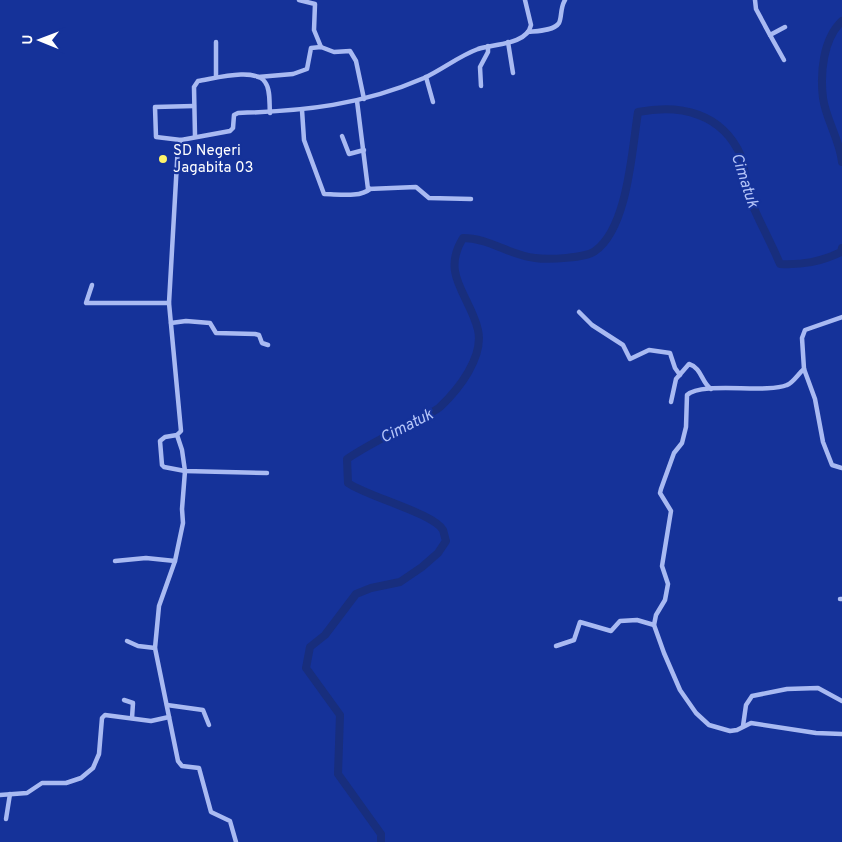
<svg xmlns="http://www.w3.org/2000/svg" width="842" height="842" font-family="Overpass,sans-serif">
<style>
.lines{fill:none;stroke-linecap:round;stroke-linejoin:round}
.river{stroke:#182e7d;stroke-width:8}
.street{stroke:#a9baf2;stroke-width:4.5}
.poi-dot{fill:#fff46a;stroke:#153299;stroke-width:2}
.labels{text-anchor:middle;stroke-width:4.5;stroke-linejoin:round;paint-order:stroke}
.poi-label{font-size:15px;fill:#fff;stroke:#153299;text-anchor:start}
.water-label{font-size:16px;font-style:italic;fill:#b5c5f9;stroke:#153299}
</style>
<rect width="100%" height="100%" fill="#153299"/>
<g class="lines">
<g class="river">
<path d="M842 21C823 39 820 73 823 98 826 120 840 140 842 162"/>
<path d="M381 842V834L338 774 340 715 306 668 310 647 325 635 356 594 371 588 400 582 422 567 438 553 446 541C445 538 444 533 443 530 433 513 368 497 348 483L347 459C369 444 393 433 417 420 425 416 434 412 440 407 459 389 484 357 478 330 470 295 440 275 463 238 489 238 509 255 535 258 548 260 586 258 595 251 628 228 632 149 638 112 681 104 722 113 741 156 746 168 744 182 748 194 757 218 770 240 780 264 803 265 820 262 841 252L842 248"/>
</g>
<g class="street">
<polyline points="299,0 315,4 314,30 321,47"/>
<polyline points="755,0 756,9 770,35 785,27"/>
<path d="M528 32C536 31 554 31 559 23 562 17 560 8 565 0"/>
<polyline points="770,35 784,60"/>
<polyline points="216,42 216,77"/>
<polyline points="508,42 513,73"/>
<polyline points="258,77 293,74 307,69 311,48 321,47 334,52 350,51 356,61 364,99"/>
<polyline points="426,77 433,102"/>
<polyline points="481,86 480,67 488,52 488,46"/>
<polyline points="357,101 368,189 416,187 429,198 471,199"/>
<path d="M302 110 304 140 324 194C337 194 360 198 370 189"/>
<path d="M195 136 194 87 198 81C213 79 255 67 265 82 271 90 269 104 270 113"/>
<polyline points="342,136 349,154 364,150"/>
<polyline points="181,140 156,137 155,107 194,106"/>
<polyline points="92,285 86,303 169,303"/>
<polyline points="579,312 592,325 623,345 630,359 649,350 670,353 675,368 680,375"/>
<polyline points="842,317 805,330 802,338 804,369 815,399 823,442 832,465 842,468"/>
<polyline points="171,323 186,321 210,323 216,333 255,334 259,335 262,343 268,345"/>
<path d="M804 369C798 374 793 383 787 385 765 394 703 381 687 395L686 427 682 443 674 453 661 489 660 493 671 511 662 566 668 584 665 600 656 615 654 625 664 653 680 690 696 713 709 725 730 731 737 730 751 723 816 733 842 734"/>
<path d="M671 402 676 379 689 364C702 368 701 382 711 389"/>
<polyline points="177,435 165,437 160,441 162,465 164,467 185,471 267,473"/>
<polyline points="115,561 146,558 175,561"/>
<polyline points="840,599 842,599"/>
<polyline points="127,641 138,646 155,648"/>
<polyline points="556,646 574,640 580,622 611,631 620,621 637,620 654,625"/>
<polyline points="124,700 133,703 132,718"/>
<polyline points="167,705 203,710 209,725"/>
<polyline points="743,726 746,705 752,696 787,689 818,688 842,701"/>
<polyline points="0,795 27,793 42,783 66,783 81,778 93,768 99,754 102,718 105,715 151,721 169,717"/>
<polyline points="6,819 10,794"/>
<path d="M236 842 230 821 211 812 199 768 182 766 178 761 155 648 159 606 175 561 183 523 182 509 185 471 182 450 177 435 181 431 169 303 178 145 181 140 230 131 233 128 234 115 238 113C305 111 362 105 424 78 443 69 459 56 478 49 493 44 527 45 531 25L525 0"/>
</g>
</g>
<circle class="poi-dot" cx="163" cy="159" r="5"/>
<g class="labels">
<g class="poi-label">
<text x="173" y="155">SD Negeri<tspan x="173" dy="17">Jagabita 03</tspan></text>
</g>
<g class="water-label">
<text transform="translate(746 180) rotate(72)" y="6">Cimatuk</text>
<text transform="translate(406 425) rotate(-27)" y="6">Cimatuk</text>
</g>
</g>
<g transform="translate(40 40) rotate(271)" stroke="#153299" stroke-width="4" paint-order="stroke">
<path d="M0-4L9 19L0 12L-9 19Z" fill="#ffffff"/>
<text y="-8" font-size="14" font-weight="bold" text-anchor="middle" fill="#ffffff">U</text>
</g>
</svg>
